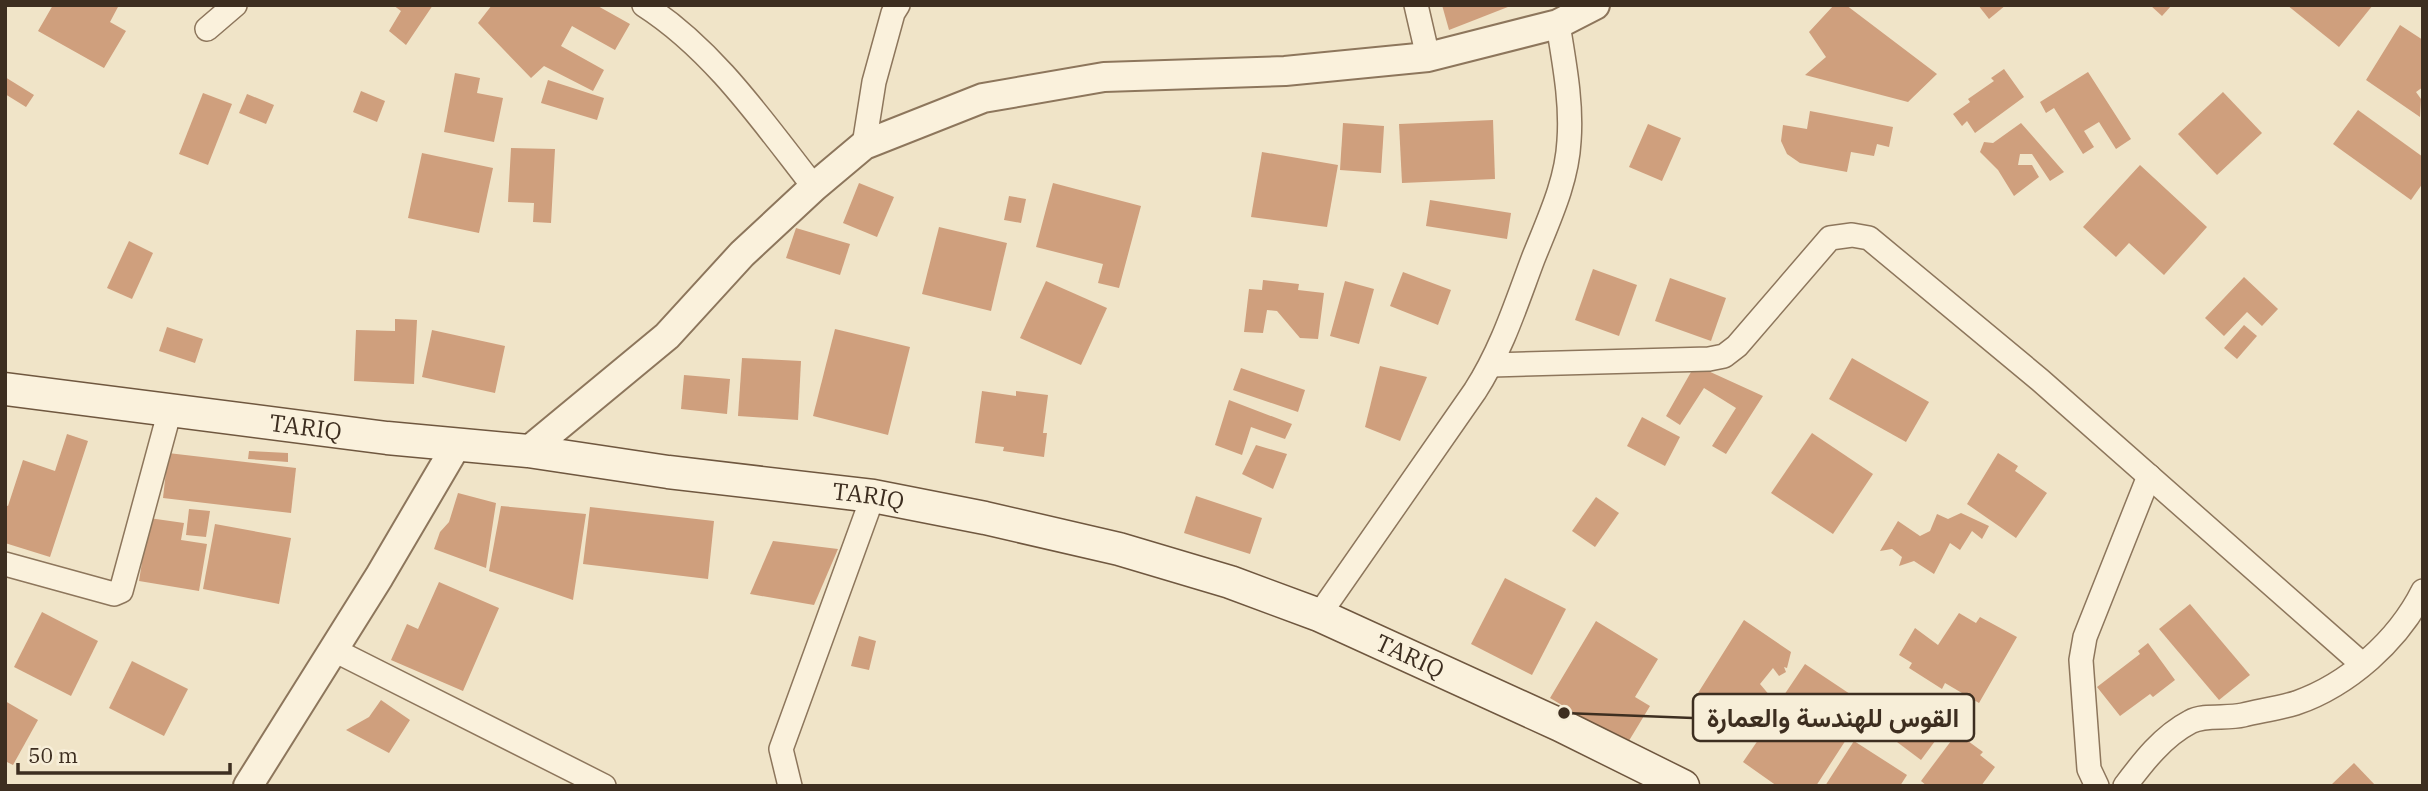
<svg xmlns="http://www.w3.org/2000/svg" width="2428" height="791" font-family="'IBM Plex Serif',Vazirmatn,serif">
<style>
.building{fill:#cf9f7d}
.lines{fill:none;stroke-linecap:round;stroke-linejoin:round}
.minor-casing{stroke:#8d765c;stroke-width:26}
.tertiary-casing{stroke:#8d765c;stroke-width:32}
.secondary-casing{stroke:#6f573f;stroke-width:35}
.minor{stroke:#faf1dc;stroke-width:23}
.tertiary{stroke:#faf1dc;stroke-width:28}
.secondary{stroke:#faf1dc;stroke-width:32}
.labels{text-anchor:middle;stroke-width:6;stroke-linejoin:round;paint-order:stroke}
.street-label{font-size:24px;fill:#3d2e20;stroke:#f7eed8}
.leader{fill:none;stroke:#3d2e20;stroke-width:2.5}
.callout-dot{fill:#3d2e20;stroke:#f7eed8;stroke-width:2.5}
.callout{fill:#f7eed8;stroke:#3d2e20;stroke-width:2.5}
.callout-label{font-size:26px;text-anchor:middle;font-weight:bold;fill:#3d2e20}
</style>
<rect width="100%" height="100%" fill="#f0e4c8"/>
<g class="building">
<polygon points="53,5 119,5 110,22 126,31 104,68 38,31"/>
<polygon points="393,5 433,5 406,45 389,31 401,11"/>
<polygon points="492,5 596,5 630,24 615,50 572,26 561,46 604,70 593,91 544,66 531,78 478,23"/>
<polygon points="1442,5 1513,5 1449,30"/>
<polygon points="1834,5 1846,5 1937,74 1908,102 1805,75 1826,57 1809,32"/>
<polygon points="1978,5 2006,5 1989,19"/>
<polygon points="2150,5 2172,5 2162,16"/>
<polygon points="2287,5 2373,5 2339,47"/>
<polygon points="2400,25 2423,40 2423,87 2416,92 2421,99 2420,117 2366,80"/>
<polygon points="2004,69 2024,97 1975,133 1967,121 1962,126 1953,114 1970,102 1968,99 1994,81 1991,78"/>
<polygon points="2088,72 2131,139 2116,149 2099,122 2084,131 2094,147 2083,154 2054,108 2046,113 2040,102"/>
<polygon points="455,73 480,78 477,93 503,98 494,142 444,132"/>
<polygon points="5,77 34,95 26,107 5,94"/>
<polygon points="548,80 604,98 597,120 541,103"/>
<polygon points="361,91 385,101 377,122 353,112"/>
<polygon points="2223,92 2262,133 2217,175 2178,134"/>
<polygon points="203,93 232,104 208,165 179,154"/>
<polygon points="247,94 274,105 266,124 239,113"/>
<polygon points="2358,110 2423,157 2423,183 2411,200 2333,144"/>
<polygon points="1810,111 1893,127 1889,147 1877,144 1874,156 1851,152 1847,172 1800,163 1787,154 1781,141 1783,125 1807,129"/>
<polygon points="1493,120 1495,179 1402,183 1399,124"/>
<polygon points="1343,123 1384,126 1381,173 1340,170"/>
<polygon points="2021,123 2064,172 2050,181 2032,154 2020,154 2018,165 2032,165 2039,177 2014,196 1998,170 1980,152 1984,142 1993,143"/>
<polygon points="1648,124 1681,138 1662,181 1629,167"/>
<polygon points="511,148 555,149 551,223 533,222 534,203 508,202"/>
<polygon points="1262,152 1338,165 1327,227 1251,217"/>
<polygon points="422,153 493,168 479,233 408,218"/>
<polygon points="2140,165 2207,227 2164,275 2129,243 2116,257 2083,227"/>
<polygon points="859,183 894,197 877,237 843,223"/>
<polygon points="1053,183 1141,206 1119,288 1098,283 1103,264 1036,247"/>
<polygon points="1009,196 1026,199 1021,223 1004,220"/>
<polygon points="1430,200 1511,213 1507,239 1426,226"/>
<polygon points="939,227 1007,243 991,311 922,294"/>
<polygon points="796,228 850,244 840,275 786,258"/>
<polygon points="129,241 153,253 132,299 107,288"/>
<polygon points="1593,269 1637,285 1619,336 1575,320"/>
<polygon points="1403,272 1451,290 1438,325 1390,306"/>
<polygon points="2244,277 2278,309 2262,326 2247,312 2224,336 2205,318"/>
<polygon points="1670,278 1726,298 1711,341 1655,321"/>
<polygon points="1263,280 1299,284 1298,290 1324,293 1318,339 1300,338 1277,311 1267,310 1263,333 1244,332 1249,289 1262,290"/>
<polygon points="1046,281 1107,308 1081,365 1020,338"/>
<polygon points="1345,281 1374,289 1359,344 1330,336"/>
<polygon points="395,319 417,320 414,384 354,381 356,330 395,331"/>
<polygon points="2244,325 2257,336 2237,359 2224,348"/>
<polygon points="167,327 203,339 195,363 159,351"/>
<polygon points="835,329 910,347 888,435 813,416"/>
<polygon points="432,330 505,346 495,393 422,377"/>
<polygon points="742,358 801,361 798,420 738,416"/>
<polygon points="1852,358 1929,402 1906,442 1829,399"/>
<polygon points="1695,365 1763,396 1726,454 1712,446 1736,408 1704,388 1680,425 1666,416"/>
<polygon points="1380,366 1427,377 1400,441 1365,427"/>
<polygon points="1241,368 1305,390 1298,412 1233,390"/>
<polygon points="684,375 730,379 727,414 681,409"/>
<polygon points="982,391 1016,396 1016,391 1048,395 1043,433 1047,433 1044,457 1003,451 1004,447 975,443"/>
<polygon points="1229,400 1292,424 1285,439 1251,427 1242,455 1215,445"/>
<polygon points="1642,417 1680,437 1665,466 1627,446"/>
<polygon points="1812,433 1873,474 1833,534 1771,493"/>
<polygon points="67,434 88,441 50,557 5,543 5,505 8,506 23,460 55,471"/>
<polygon points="1256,445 1287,454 1273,489 1242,474"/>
<polygon points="249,451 288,453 288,462 248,459"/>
<polygon points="168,453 296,468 291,513 163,498"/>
<polygon points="1998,453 2018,466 2015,471 2047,493 2016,538 1967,504"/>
<polygon points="458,493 496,503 486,568 434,549 440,532 449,522"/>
<polygon points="1196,496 1262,518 1250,554 1184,533"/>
<polygon points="1596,497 1619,513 1595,547 1572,531"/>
<polygon points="501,506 586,514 573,600 489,571"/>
<polygon points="590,507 714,521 708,579 583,564"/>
<polygon points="189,509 210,511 206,537 186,535"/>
<polygon points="1961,513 1989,526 1982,539 1972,531 1960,550 1950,543 1934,574 1914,561 1899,566 1902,557 1892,549 1880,551 1898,521 1920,536 1930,531 1937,514 1948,519"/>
<polygon points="149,518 184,523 181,540 207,544 199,591 139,581"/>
<polygon points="215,524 291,538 279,604 203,589"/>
<polygon points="773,541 838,549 814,605 750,594"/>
<polygon points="1505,578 1566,609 1532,675 1471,644"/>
<polygon points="439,582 499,608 463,691 391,660 407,624 418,629"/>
<polygon points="2190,604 2250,675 2219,700 2159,629"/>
<polygon points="42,612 98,641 71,696 14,667"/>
<polygon points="1959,613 1976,623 1980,617 2017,637 1979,703 1945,683 1942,689 1909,668 1912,663 1899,655 1915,628 1938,645"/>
<polygon points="1744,620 1791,652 1787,668 1784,667 1786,672 1779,676 1773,668 1760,684 1771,697 1765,708 1744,701 1750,711 1742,717 1698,693"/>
<polygon points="1596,621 1658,659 1635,697 1650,706 1627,744 1550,698"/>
<polygon points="859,636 876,641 869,670 851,666"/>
<polygon points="2148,643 2175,680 2153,697 2150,694 2120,716 2097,687 2140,654 2138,651"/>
<polygon points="132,661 188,689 164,736 109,708"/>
<polygon points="1805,664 1868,706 1816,786 1777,786 1743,762 1765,730 1759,726 1769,711 1772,713"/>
<polygon points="1906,696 1947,725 1921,760 1881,730"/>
<polygon points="381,700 410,720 389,753 346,730 369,717"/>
<polygon points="5,701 38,720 13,765 5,761"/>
<polygon points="1957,733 1983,752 1980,755 1995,767 1981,786 1927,786 1921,781"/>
<polygon points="1854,741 1907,775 1900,786 1825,786"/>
<polygon points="2354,763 2376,786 2330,786"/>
</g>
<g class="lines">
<defs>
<g id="minor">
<path d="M644 5C714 50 763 122 814 187"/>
<polyline points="1416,5 1428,57"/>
<polyline points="207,29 235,5"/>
<polyline points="864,145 874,82 893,13 898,5"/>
<polyline points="1492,365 1709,359 1724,356 1737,346 1830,238 1852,235 1869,238 2040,380 2362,664"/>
<polyline points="5,564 114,594 121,591 170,410"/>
<path d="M1319 615 1475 391C1502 349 1516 304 1533 259 1548 221 1567 182 1569 141 1572 102 1564 62 1558 24"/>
<polyline points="334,650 604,786"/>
<polyline points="790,786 781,749 873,496"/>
<polyline points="2097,786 2089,769 2081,660 2085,637 2149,476"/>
<path d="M2125 786C2143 762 2163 736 2190 722 2204 714 2227 719 2243 715 2260 711 2279 708 2296 703 2348 685 2398 641 2423 591"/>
</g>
<g id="tertiary">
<polyline points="528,451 667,336 742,254 814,187 864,145 983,98 1104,77 1285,71 1428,57 1558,24 1595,5"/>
<polyline points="248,786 379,577 456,446"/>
</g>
<g id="secondary">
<path id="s1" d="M5 389 387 438 528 451 668 472 873 496 985 518 1119 549 1230 582 1319 615 1560 725 1683 786"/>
</g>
</defs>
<use href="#minor" class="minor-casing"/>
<use href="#tertiary" class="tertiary-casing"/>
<use href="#secondary" class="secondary-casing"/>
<use href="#minor" class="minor"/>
<use href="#tertiary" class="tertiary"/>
<use href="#secondary" class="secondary"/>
</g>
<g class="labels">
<g class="street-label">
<text dy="8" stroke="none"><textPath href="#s1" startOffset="303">TARIQ</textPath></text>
<text dy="8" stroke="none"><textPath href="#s1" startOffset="870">TARIQ</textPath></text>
<text dy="8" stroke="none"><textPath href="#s1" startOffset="1437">TARIQ</textPath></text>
</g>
</g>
<path class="leader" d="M1564 713L1693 718"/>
<circle class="callout-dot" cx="1564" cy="713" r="7"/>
<rect class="callout" x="1693" y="694" width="281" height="47" rx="7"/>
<g class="callout-label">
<text x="1833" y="727">القوس للهندسة والعمارة</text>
</g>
<rect width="2428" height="791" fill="none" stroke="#3d2e20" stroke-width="14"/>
<path d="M18 763v10h212v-10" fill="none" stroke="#3d2e20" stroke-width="3.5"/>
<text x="28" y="763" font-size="21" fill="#3d2e20" stroke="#f7eed8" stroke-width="5" paint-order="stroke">50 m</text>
</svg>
